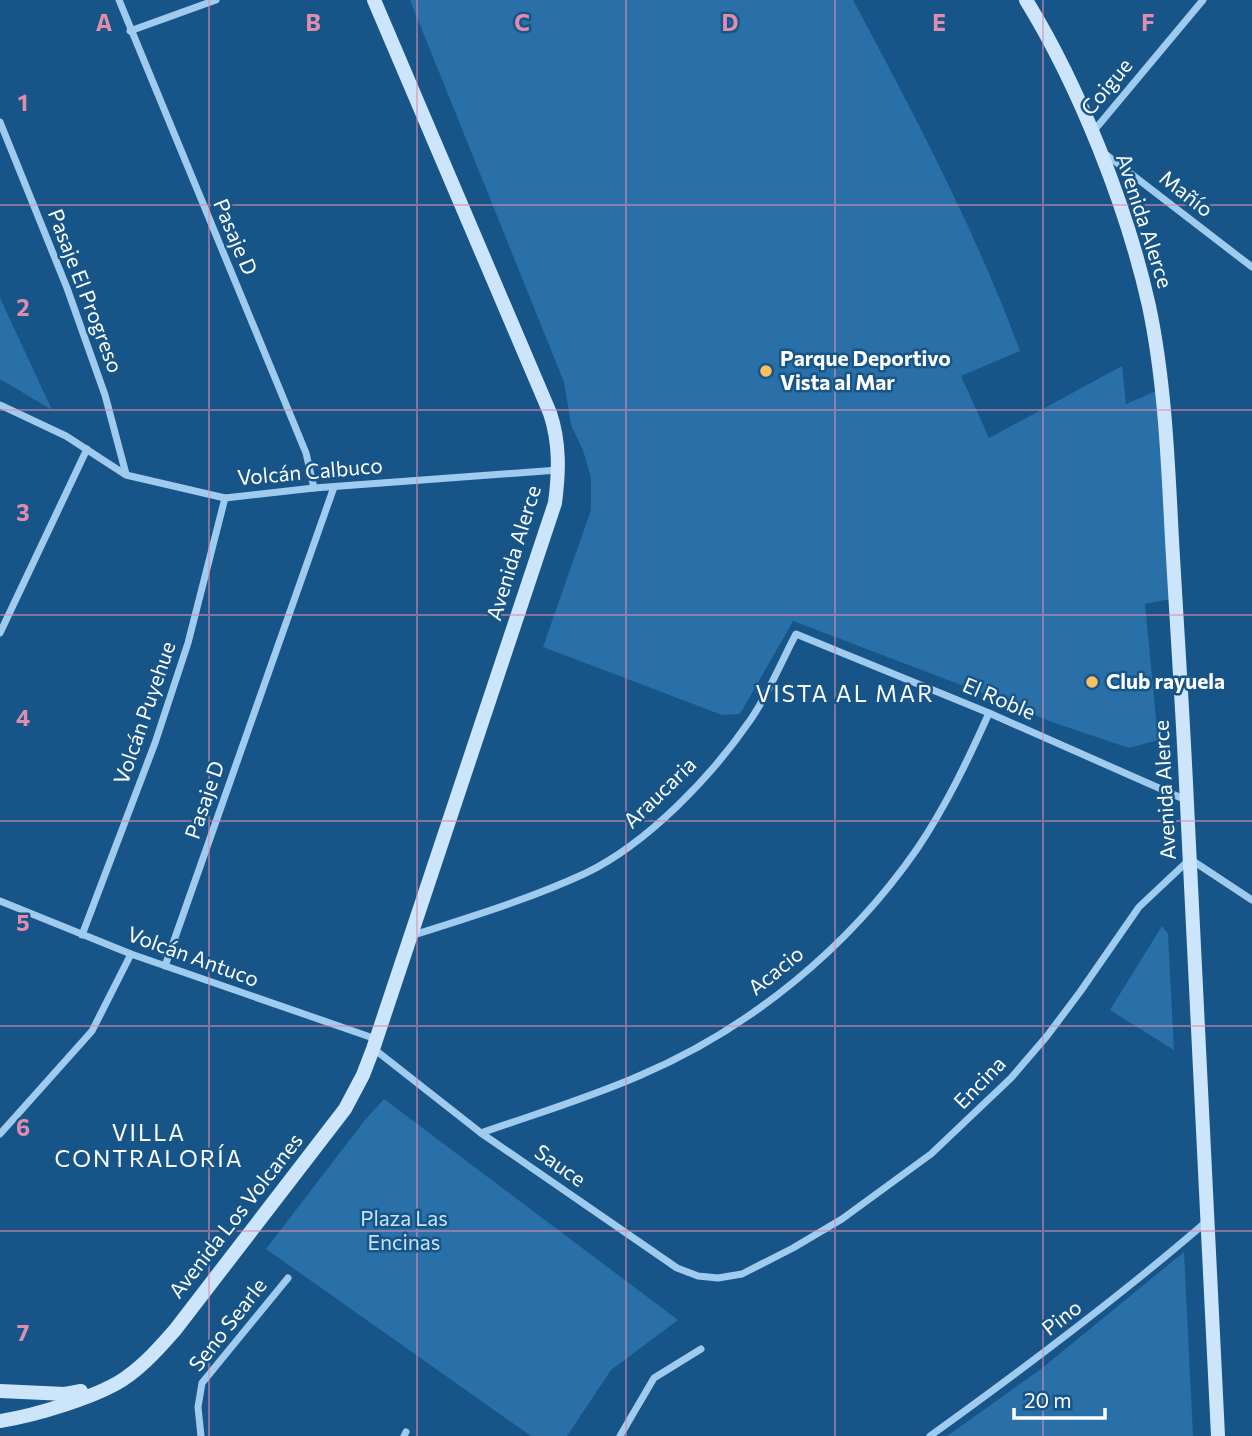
<svg xmlns="http://www.w3.org/2000/svg" width="1252" height="1436" font-family="Commissioner,sans-serif">
<style>
.green{fill:#296fa8}
.lines{fill:none;stroke-linecap:round;stroke-linejoin:round}
.street{stroke:#9fcbee;stroke-width:7}
.secondary{stroke:#cce5fa;stroke-width:14}
.grid{fill:none;stroke:#e08cad;stroke-width:2;stroke-opacity:0.55}
.poi-dot{fill:#ffbf5c;stroke:#175589;stroke-width:2.5}
.labels{text-anchor:middle;stroke-width:5;stroke-linejoin:round;paint-order:stroke}
.street-label{font-size:21px;fill:#fff;stroke:#175589}
.poi-label{font-size:21px;font-weight:bold;fill:#fff;stroke:#175589;text-anchor:start}
.park-label{font-size:21px;fill:#c5e3fa;stroke:#175589}
.neighbourhood-label{font-size:23px;letter-spacing:2px;fill:#fff;stroke:#175589}
.grid-label{font-size:23px;text-anchor:middle;font-weight:bold;fill:#e08cad;stroke:#175589;stroke-width:5;stroke-linejoin:round;paint-order:stroke}
</style>
<rect width="100%" height="100%" fill="#175589"/>
<g class="green">
<path d="M410 0H853C914 114 975 229 1020 351L961 376 989 438 1122 366 1126 404 1161 389 1175 598 1145 604 1158 740 1129 748 1049 721 998 699 793 621 740 714 722 715 543 647 591 510V478L583 450 571 425 564 382Z"/>
<polygon points="0,298 52,410 0,379"/>
<polygon points="1162,926 1168,934 1174,1050 1110,1010"/>
<polygon points="384,1099 678,1320 611,1370 567,1436 531,1436 266,1249 365,1120"/>
<polygon points="1184,1252 1193,1436 947,1436 1041,1369"/>
</g>
<g class="lines">
<g class="street">
<polyline points="119,0 306,453 314,488"/>
<polyline points="130,31 216,0"/>
<polyline points="0,122 67,288 105,395 126,474"/>
<polyline points="1092,133 1203,0"/>
<polyline points="1104,153 1252,267"/>
<polyline points="0,405 66,436 126,475 225,498 314,488 558,470"/>
<polyline points="0,633 87,449"/>
<polyline points="0,901 131,954 376,1039"/>
<polyline points="82,935 155,743 188,643 225,498"/>
<path d="M411 936C470 917 530 899 586 873 648 843 712 776 751 719 769 693 781 662 796 634L989 713 1186 800"/>
<polyline points="165,966 334,487"/>
<polyline points="374,1049 481,1133 677,1268 698,1276 718,1278 742,1274 793,1248 842,1219 931,1154 1011,1078 1047,1036 1080,992 1139,907 1190,859 1252,900"/>
<path d="M481 1133C535 1114 589 1098 641 1075 751 1028 849 947 917 849 946 806 968 760 989 713"/>
<polyline points="0,1134 92,1031 131,954"/>
<polyline points="201,1436 198,1407 202,1383 288,1278"/>
<polyline points="404,1436 406,1432"/>
<polyline points="620,1436 654,1378 701,1349"/>
<path d="M930 1436C1026 1367 1117 1299 1206 1222"/>
</g>
<g class="secondary">
<path d="M1026 0C1079 86 1127 207 1149 306 1165 382 1168 462 1172 540 1177 628 1183 716 1187 804 1196 1015 1209 1225 1218 1436"/>
<polyline points="0,1391 65,1394 81,1391"/>
<path d="M0 1421C33 1416 102 1396 128 1376 146 1363 160 1347 175 1330L345 1109 363 1075 373 1049 555 503C559 472 560 443 550 413L374 0"/>
</g>
</g>
<path class="grid" d="M209 0V1436M417 0V1436M626 0V1436M835 0V1436M1043 0V1436M0 205H1252M0 410H1252M0 615H1252M0 821H1252M0 1026H1252M0 1231H1252"/>
<g class="poi-dot">
<circle cx="766" cy="371" r="7"/>
<circle cx="1092" cy="682" r="7"/>
</g>
<g class="labels">
<g class="street-label">
<text transform="translate(1107 87) rotate(-50)" y="7">Coigue</text>
<text transform="translate(1186 194) rotate(38)" y="7">Mañío</text>
<text transform="translate(1144 221) rotate(72)" y="7">Avenida Alerce</text>
<text transform="translate(235 237) rotate(67)" y="7">Pasaje D</text>
<text transform="translate(85 291) rotate(69)" y="7">Pasaje El Progreso</text>
<text transform="translate(310 472) rotate(-5)" y="7">Volcán Calbuco</text>
<text transform="translate(514 553) rotate(-73)" y="7">Avenida Alerce</text>
<text transform="translate(999 699) rotate(23)" y="7">El Roble</text>
<text transform="translate(145 713) rotate(-71)" y="7">Volcán Puyehue</text>
<text transform="translate(1165 790) rotate(-93)" y="7">Avenida Alerce</text>
<text transform="translate(660 793) rotate(-44)" y="7">Araucaria</text>
<text transform="translate(205 800) rotate(-71)" y="7">Pasaje D</text>
<text transform="translate(193 957) rotate(20)" y="7">Volcán Antuco</text>
<text transform="translate(776 971) rotate(-39)" y="7">Acacio</text>
<text transform="translate(980 1083) rotate(-46)" y="7">Encina</text>
<text transform="translate(560 1166) rotate(35)" y="7">Sauce</text>
<text transform="translate(236 1216) rotate(-52)" y="7">Avenida Los Volcanes</text>
<text transform="translate(1062 1318) rotate(-38)" y="7">Pino</text>
<text transform="translate(228 1325) rotate(-52)" y="7">Seno Searle</text>
</g>
<g class="poi-label">
<text x="780" y="366">Parque Deportivo<tspan x="780" dy="24">Vista al Mar</tspan></text>
<text x="1106" y="689">Club rayuela</text>
</g>
<g class="park-label">
<text x="404" y="1226">Plaza Las<tspan x="404" dy="24">Encinas</tspan></text>
</g>
<g class="neighbourhood-label">
<text x="845" y="702">VISTA AL MAR</text>
<text x="149" y="1141">VILLA<tspan x="149" dy="26">CONTRALORÍA</tspan></text>
</g>
</g>
<g class="grid-label">
<text x="104" y="31">A</text>
<text x="313" y="31">B</text>
<text x="522" y="31">C</text>
<text x="730" y="31">D</text>
<text x="939" y="31">E</text>
<text x="1148" y="31">F</text>
<text x="23" y="111">1</text>
<text x="23" y="316">2</text>
<text x="23" y="521">3</text>
<text x="23" y="726">4</text>
<text x="23" y="931">5</text>
<text x="23" y="1136">6</text>
<text x="23" y="1341">7</text>
</g>
<path d="M1014 1408v10h91v-10" fill="none" stroke="#ffffff" stroke-width="3.5"/>
<text x="1024" y="1408" font-size="21" fill="#ffffff" stroke="#175589" stroke-width="5" paint-order="stroke">20 m</text>
</svg>
